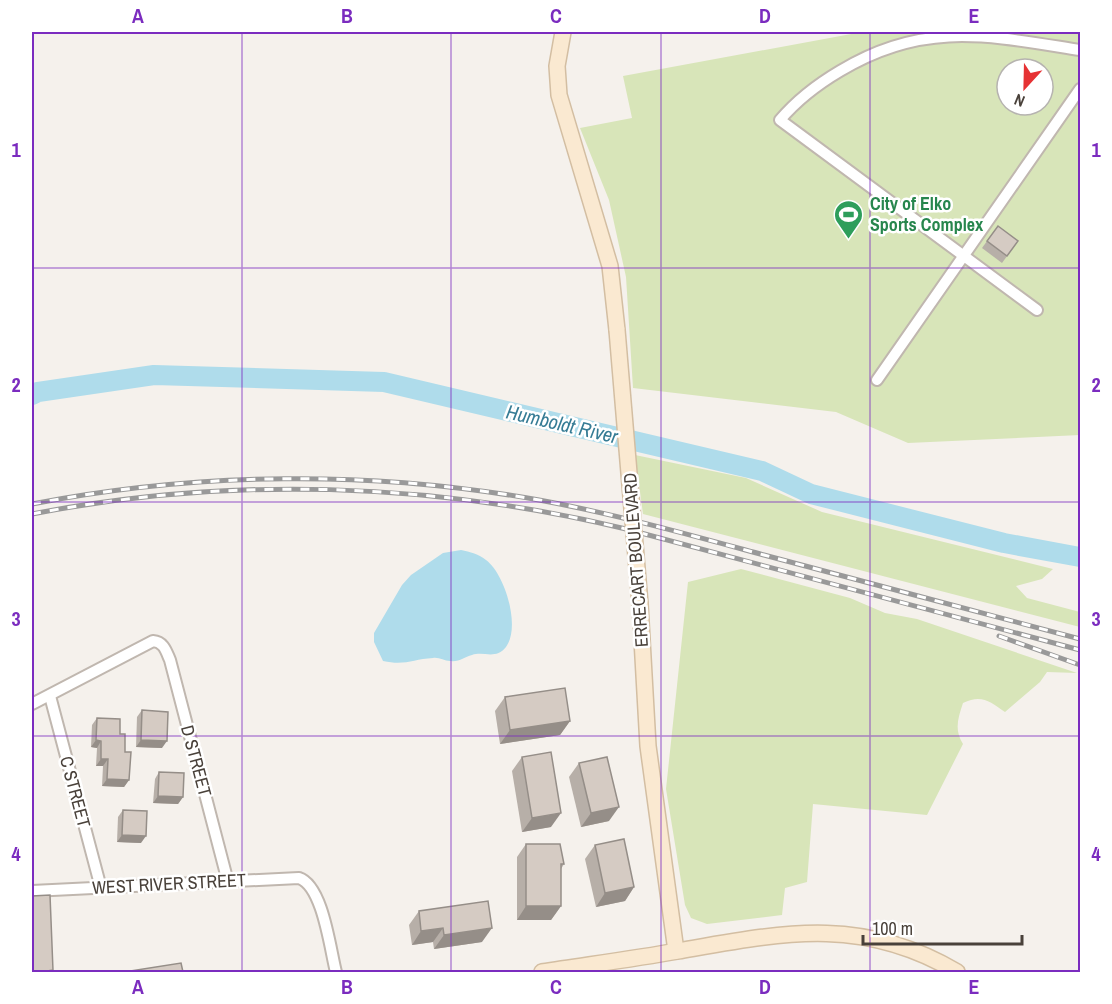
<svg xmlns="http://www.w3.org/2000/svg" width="1112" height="1004" font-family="'Archivo Narrow',sans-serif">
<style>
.green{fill:#d8e5b9;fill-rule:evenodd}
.water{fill:#afdceb}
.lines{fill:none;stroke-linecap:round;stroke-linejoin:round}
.river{stroke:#afdceb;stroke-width:20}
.street-casing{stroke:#c0b7af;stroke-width:14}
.secondary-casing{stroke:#d3bea2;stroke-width:18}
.street{stroke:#fff;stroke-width:10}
.secondary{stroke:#fae9d1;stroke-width:15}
.rail-casing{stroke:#999;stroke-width:5}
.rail{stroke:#fff;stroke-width:3;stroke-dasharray:9;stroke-linecap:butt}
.secondary-bridge-casing{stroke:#d3bea2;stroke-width:18;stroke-linecap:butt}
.secondary-bridge{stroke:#fae9d1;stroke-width:15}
.wall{fill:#b7afa8}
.shaded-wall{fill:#958e88}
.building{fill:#d5cbc3;stroke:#958e88;stroke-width:1.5}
.grid{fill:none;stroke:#7b2cbf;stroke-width:1.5;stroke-opacity:0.55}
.labels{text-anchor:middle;stroke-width:5;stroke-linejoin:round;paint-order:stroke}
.leisure-label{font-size:18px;font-weight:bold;fill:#27864d;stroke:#fff;text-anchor:start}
.street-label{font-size:18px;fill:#49413a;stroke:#fff}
.water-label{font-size:20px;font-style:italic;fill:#367c95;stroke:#fff}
.neatline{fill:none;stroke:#7b2cbf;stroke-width:2}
.grid-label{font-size:20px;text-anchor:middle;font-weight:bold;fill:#7b2cbf}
</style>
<rect width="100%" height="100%" fill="#f5f1ec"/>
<g class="green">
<path d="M862 32H1080V435L908 443 836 412 633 388 626 277 609 200 580 128 632 118 623 76ZM1007 69H1043V105H1007Z"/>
<polygon points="635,455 746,478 822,512 1053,569 1042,579 1016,586 1027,598 1080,612 1080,627 643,514"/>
<path d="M741 569 850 598 885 613 917 619 1077 673 1047 672 1040 682 1005 712C990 701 981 694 963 703 958 718 954 730 963 744L927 815 813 804 807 882 785 888 782 915 707 924 691 918 685 905 666 789 688 582Z"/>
</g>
<path class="water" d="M461 550C470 552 479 554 486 560 505 574 521 627 506 647 496 660 484 651 472 655 464 657 460 662 450 661 444 661 439 657 433 658 413 659 405 666 383 661L374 642V633L402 585 411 575 443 553Z"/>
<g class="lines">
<polyline class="river" points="32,395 38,392 154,375 384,382 762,471 811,494 1004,543 1080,557"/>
<defs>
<g id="street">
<path d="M1037 310 780 120C797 100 818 84 840 71 924 20 990 36 1080 50"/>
<polyline points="877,380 1080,89"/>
<polyline points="50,696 101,888"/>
<path d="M32 704 153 641C164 642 166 651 170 660L228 882"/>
<path d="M32 891 299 878C323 886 330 949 336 972"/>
</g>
<g id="secondary">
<polyline points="563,32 557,66 559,95 610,266 617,330"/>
<polyline points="640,604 648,746 676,951"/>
<path d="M542 972C587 965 633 959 678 951 781 933 861 915 957 972"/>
</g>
</defs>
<use href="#street" class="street-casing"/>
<use href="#secondary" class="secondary-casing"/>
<use href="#street" class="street"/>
<use href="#secondary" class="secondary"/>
<defs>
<g id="rail">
<path d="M32 504C198 472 372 470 539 500 615 514 690 535 764 555 869 583 975 611 1080 639"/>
<path d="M32 514C229 476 431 482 626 529L1080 650"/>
<polyline points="999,636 1080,665"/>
</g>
</defs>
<use href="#rail" class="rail-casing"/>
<use href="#rail" class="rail"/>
<defs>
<polyline id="secondary-bridge" points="617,330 640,604"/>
</defs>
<use href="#secondary-bridge" class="secondary-bridge-casing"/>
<use href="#secondary-bridge" class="secondary-bridge"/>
</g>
<g class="wall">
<polygon points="998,226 1018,241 1002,263 982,248"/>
<polygon points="505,697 570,721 560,735 500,744 495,711"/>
<polygon points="142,710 162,748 136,747 137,717"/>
<polygon points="97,718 120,734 125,752 129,780 124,787 102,786 103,766 96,766 97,748 91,747 92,725"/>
<polygon points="522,757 551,827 522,832 512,771"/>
<polygon points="579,763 609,821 581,827 569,777"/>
<polygon points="159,772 183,797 178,804 153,803 155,779"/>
<polygon points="123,810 141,843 117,842 118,817"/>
<polygon points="526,844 564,864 561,869 561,906 551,920 517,920 517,857"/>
<polygon points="595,845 634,887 625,901 596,907 585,859"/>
<polygon points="32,896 53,970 52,972 32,972"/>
<polygon points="419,911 482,942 434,949 433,942 412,945 409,925"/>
</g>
<g class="shaded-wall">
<polygon points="570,721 560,735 500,744 510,730"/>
<polygon points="96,740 101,741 97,748 91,747"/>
<polygon points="141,740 167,741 162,748 136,747"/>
<polygon points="101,759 108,759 103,766 96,766"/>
<polygon points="107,779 129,780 124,787 102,786"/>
<polygon points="158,796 183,797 178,804 153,803"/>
<polygon points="619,807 609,821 581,827 591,813"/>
<polygon points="561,813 551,827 522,832 532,818"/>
<polygon points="122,835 146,836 141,843 117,842"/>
<polygon points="634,887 625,901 596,907 605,893"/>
<polygon points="526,906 561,906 551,920 517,920"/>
<polygon points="443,928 433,942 412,945 421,931"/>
<polygon points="492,928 482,942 434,949 444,935"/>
</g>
<g class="building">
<polygon points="998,226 1018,241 1007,256 987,241"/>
<polygon points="565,688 570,721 510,730 505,697"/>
<polygon points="142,710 168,712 167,741 141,740"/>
<polygon points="97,718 120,719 120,734 125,734 125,752 131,752 129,780 107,779 108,759 101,759 101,741 96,740"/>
<polygon points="551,752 561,813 532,818 522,757"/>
<polygon points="607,757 619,807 591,813 579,763"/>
<polygon points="159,772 184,773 183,797 158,796"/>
<polygon points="123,810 147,811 146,836 122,835"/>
<polygon points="624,839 634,887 605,893 595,845"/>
<polygon points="526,844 560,844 564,864 561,864 561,906 526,906"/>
<polygon points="50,895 53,970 41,972 32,972 32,965 33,964 32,896"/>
<polygon points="488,901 492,928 444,935 443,928 421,931 419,911"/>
<polygon points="181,963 183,972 124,972"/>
</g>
<path class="grid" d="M242 32V972M451 32V972M661 32V972M870 32V972M32 268H1080M32 502H1080M32 736H1080"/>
<defs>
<symbol id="stadium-pin" viewBox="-11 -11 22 30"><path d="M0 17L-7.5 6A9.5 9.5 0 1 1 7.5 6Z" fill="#2e9e5b" stroke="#fff"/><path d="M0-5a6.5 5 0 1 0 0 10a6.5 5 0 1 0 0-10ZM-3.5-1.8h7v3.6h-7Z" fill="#fff"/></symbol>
</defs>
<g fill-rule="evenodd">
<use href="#stadium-pin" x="832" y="198" width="33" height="45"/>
</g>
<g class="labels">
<g class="leisure-label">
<text x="870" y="210">City of Elko<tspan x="870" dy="21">Sports Complex</tspan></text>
</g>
<g class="street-label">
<text transform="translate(636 560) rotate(-94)" y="6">ERRECART BOULEVARD</text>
<text transform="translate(196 761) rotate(75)" y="6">D STREET</text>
<text transform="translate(75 792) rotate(75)" y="6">C STREET</text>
<text transform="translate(169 884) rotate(-3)" y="6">WEST RIVER STREET</text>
</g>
<g class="water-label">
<text transform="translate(562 424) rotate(13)" y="7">Humboldt River</text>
</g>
</g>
<rect width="1112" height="1004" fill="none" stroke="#ffffff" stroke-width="66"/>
<g transform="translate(1025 87) rotate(202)"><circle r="28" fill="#ffffff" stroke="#b6b3b0" stroke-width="1.5"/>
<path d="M0-4.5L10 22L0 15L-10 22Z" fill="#e63234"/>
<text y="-9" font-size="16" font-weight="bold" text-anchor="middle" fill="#49413a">N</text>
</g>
<path d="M863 935v9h159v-9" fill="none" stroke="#49413a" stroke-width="3"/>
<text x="872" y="935" font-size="18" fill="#49413a" stroke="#ffffff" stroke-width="4.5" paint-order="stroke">100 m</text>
<rect x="33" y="33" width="1046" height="938" class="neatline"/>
<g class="grid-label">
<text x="138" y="23">A</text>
<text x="347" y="23">B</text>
<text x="556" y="23">C</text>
<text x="765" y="23">D</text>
<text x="974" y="23">E</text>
<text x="16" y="157">1</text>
<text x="1096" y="157">1</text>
<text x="16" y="392">2</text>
<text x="1096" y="392">2</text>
<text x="16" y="626">3</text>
<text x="1096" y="626">3</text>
<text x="16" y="861">4</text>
<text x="1096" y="861">4</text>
<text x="138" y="994">A</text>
<text x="347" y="994">B</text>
<text x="556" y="994">C</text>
<text x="765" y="994">D</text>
<text x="974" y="994">E</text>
</g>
</svg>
